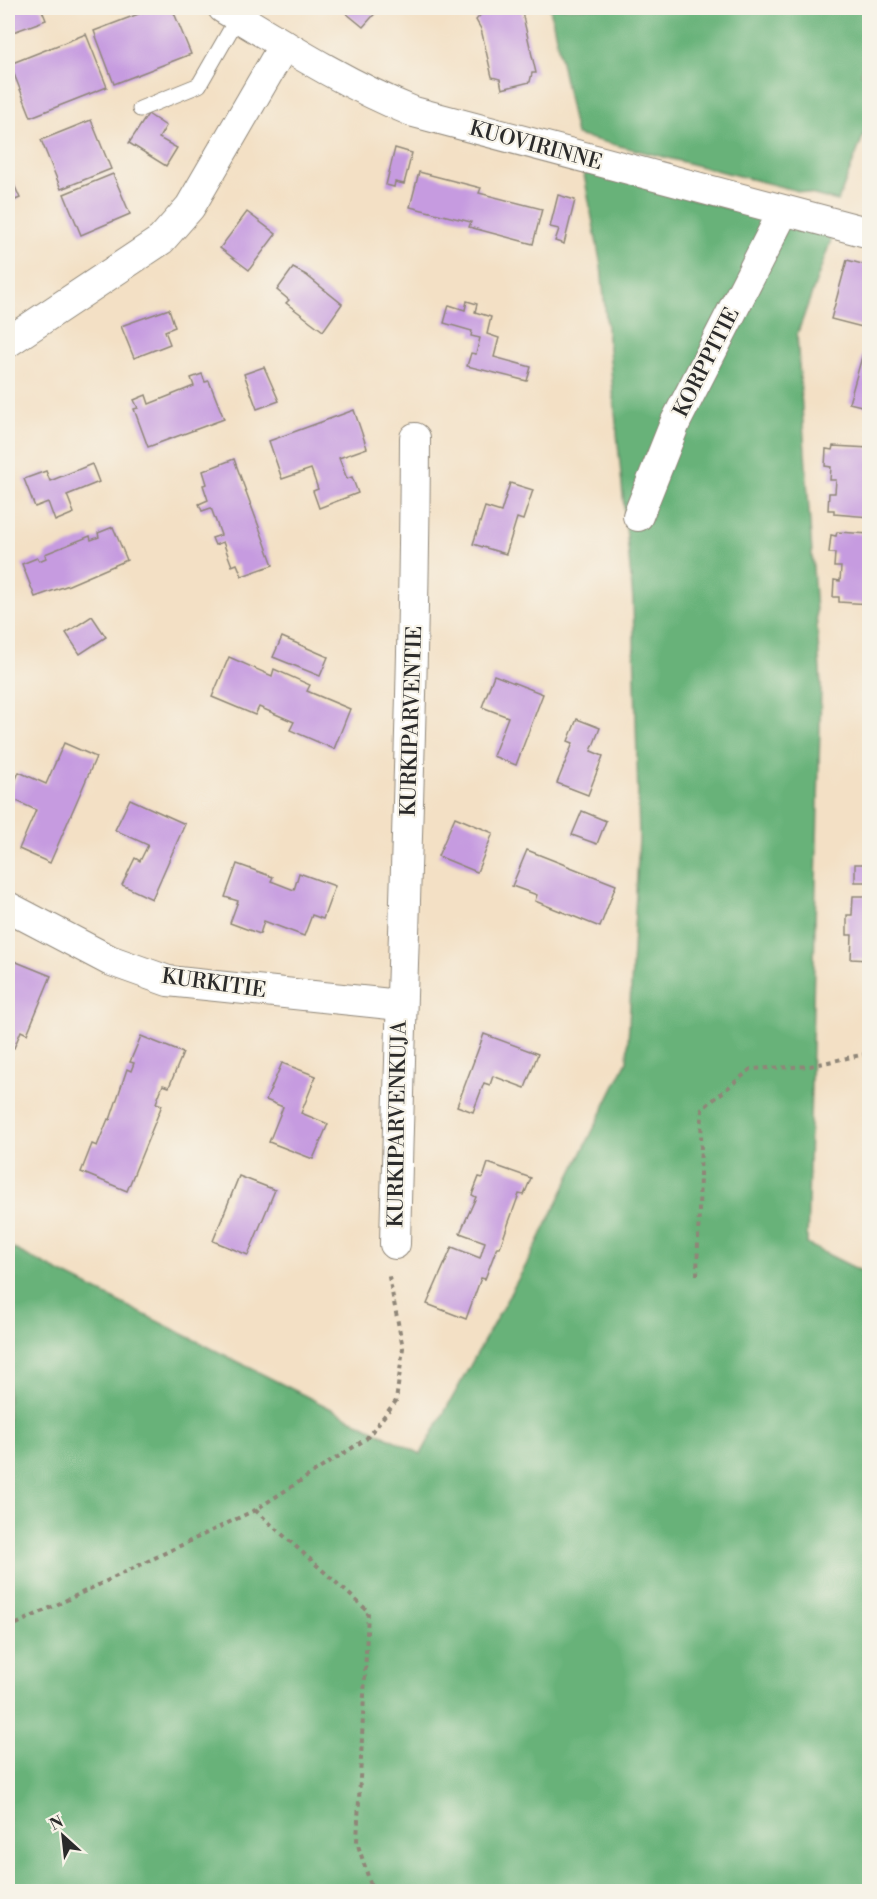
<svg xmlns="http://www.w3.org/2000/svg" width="877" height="1899" font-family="'Libre Bodoni',serif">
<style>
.forest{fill:#68b279;stroke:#4a6e52;stroke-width:1.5}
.building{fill:#c69be0}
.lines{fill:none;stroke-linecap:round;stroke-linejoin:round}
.lane-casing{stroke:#8f8678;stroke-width:17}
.street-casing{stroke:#8f8678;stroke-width:32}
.path{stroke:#8f8678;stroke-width:4;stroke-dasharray:4.5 4.5;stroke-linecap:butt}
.lane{stroke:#fff;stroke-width:15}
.street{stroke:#fff;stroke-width:30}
.labels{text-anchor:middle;stroke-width:4.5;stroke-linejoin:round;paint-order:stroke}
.street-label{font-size:21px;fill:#2b2b2b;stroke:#f7f3e8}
</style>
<rect width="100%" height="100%" fill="#f7f3e8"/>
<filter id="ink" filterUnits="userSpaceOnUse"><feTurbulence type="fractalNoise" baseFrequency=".0167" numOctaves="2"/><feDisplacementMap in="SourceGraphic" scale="12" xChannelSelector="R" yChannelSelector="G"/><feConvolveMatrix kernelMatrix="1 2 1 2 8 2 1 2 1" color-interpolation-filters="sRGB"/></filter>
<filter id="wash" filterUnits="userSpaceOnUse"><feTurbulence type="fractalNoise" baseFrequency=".008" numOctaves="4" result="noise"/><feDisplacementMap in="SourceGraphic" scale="24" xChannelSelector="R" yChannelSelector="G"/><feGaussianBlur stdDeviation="1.35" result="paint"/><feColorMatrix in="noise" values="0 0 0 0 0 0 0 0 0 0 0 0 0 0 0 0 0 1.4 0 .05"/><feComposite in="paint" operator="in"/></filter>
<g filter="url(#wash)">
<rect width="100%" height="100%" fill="#f3e0c5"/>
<g class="forest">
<polygon points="550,8 869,8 869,45 861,73 869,77 869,121 838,201 576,135"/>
<polygon points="583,169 832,237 797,335 821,685 807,1244 869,1275 869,1891 8,1891 8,1246 421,1454 531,1256 627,1061 639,838 633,600 601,266"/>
</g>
<g id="blocks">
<g class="building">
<polygon points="8,8 41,8 46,20 8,34"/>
<polygon points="154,8 172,8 191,54 114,84 94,31"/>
<polygon points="351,8 380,8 363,27 346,13"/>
<polygon points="483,8 521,8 536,73 532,73 530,82 502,89 500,79 492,77 481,29 476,20 484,11"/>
<polygon points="86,34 107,87 31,117 10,64"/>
<polygon points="148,114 166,126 159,138 177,148 166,166 129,143"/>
<polygon points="91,120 111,169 61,189 41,140"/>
<polygon points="395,148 412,153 404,184 395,182 394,187 386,185"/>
<polygon points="8,171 20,198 8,203"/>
<polygon points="419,172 481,188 479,193 542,209 533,244 469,227 471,222 410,207"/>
<polygon points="113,174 130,214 81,235 64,194"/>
<polygon points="558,195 575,200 564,244 555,241 559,229 550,227"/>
<polygon points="8,210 13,225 8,228"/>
<polygon points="247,212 276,234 249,270 220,248"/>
<polygon points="847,260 870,266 870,329 831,319"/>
<polygon points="293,268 306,275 342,304 323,331 286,303 289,300 277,290"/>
<polygon points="467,301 477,304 475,312 491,317 487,334 499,338 494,357 531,367 527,381 467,366 471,353 476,354 480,338 471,336 472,331 444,323 449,305 465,310"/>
<polygon points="169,309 175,327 165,331 170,344 134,358 121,326"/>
<polygon points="865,346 870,347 870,408 849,403"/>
<polygon points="264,367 279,401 257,409 244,374"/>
<polygon points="202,374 205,382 209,381 224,419 148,447 134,409 138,408 134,400 146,395 149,404 194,386 191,378"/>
<polygon points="354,410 367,448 339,458 347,479 352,477 358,493 319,508 313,491 318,489 311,469 282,479 269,441"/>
<polygon points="8,442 14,451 8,456"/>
<polygon points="833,446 870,448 870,517 834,514 834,510 828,510 829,493 835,493 836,480 830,480 831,467 825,466 826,449 832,450"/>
<polygon points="234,459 273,565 242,576 237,564 232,566 223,542 215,545 212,538 221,535 211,508 202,511 199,504 208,500 203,485 207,484 203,471"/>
<polygon points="92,464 99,482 67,495 74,513 55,521 48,502 35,507 24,479 46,471 50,481"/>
<polygon points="510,483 533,490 523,520 517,518 506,554 473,544 485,507 501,512"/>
<polygon points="113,527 127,560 69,585 35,597 22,564 37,558 39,561 46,558 45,554 90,536 91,540 99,537 98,533"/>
<polygon points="837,532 870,534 870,604 839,602 839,597 833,597 834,580 840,581 841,567 834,567 835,553 829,553 831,535 836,536"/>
<polygon points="92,616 106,637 80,654 66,633"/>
<polygon points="282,637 328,657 320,676 273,657"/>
<polygon points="229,657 272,676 274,669 310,685 307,691 350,709 334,749 290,730 294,722 259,707 255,715 212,697"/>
<polygon points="494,675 543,694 516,765 493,756 508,717 482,707"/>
<polygon points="577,719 600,728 591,751 603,756 588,795 557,783 573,743 568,741"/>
<polygon points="64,743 96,757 50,863 19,849 36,810 8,797 19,772 46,784"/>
<polygon points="130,799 185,824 152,899 122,885 135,858 140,861 148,845 115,830"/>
<polygon points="582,811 606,821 597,844 572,835"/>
<polygon points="455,817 493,833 477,872 438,856"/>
<polygon points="527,850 616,885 600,927 535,901 537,895 512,886"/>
<polygon points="237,864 273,877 271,881 294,890 299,873 335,886 323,919 312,915 304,936 264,921 260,934 230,923 238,901 225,897"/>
<rect x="855" y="864" width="15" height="18"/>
<polygon points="853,896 870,896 870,960 851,959 852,935 847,935 847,915 852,915"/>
<polygon points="14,961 51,976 27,1034 21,1031 14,1048 8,1045 8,978"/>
<polygon points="484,1034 538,1054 525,1088 493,1076 490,1085 484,1083 473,1112 457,1106"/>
<polygon points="141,1036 183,1053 169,1087 163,1085 156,1103 162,1105 127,1191 81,1172 92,1144 97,1146 108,1119 110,1120 127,1069 131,1071 134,1063 130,1062"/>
<polygon points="282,1063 316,1076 301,1113 328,1124 313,1159 269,1142 283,1107 266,1100"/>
<polygon points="488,1163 531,1178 524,1195 519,1194 500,1247 497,1247 485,1279 481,1278 466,1319 427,1304 452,1247 480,1258 485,1242 460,1233 476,1197 472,1195 479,1177 483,1178"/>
<polygon points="239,1176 275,1190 248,1255 213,1241"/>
</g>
</g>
</g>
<g filter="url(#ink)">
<use href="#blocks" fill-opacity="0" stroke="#8f8678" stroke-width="1.5"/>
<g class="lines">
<defs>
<polyline id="lane" points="140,109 199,85 238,17"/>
<g id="street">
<path d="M223 8C284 45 347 85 414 112L870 233"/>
<polyline points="8,342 161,240 190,207 284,45"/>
<polyline points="638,516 675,423 783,212"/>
<polyline points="8,907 109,960 168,981 400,1005"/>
<path d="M395 1244C401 975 414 707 415 438"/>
</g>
</defs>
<use href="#lane" class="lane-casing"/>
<use href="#street" class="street-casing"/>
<g class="path">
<polyline points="697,1275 702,1109 751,1069 810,1066 870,1053"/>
<polyline points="255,1510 368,1611 357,1842 373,1892"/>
<polyline points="8,1628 255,1510 366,1439 396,1401 403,1348 388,1272"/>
</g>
<use href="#lane" class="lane"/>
<use href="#street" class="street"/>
</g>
</g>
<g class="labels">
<g class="street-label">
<text transform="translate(536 145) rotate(15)" y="7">KUOVIRINNE</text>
<text transform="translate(706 362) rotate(-63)" y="7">KORPPITIE</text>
<text transform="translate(411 721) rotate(-88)" y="7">KURKIPARVENTIE</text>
<text transform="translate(214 983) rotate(8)" y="7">KURKITIE</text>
<text transform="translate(397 1124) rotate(-89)" y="7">KURKIPARVENKUJA</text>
</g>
</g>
<rect width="877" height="1899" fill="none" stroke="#f7f3e8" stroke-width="30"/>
<g transform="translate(63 1836) rotate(333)" stroke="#f7f3e8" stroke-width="4.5" paint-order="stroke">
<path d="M0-4.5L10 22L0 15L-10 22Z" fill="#2b2b2b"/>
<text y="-9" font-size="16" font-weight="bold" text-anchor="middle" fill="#2b2b2b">N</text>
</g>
</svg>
